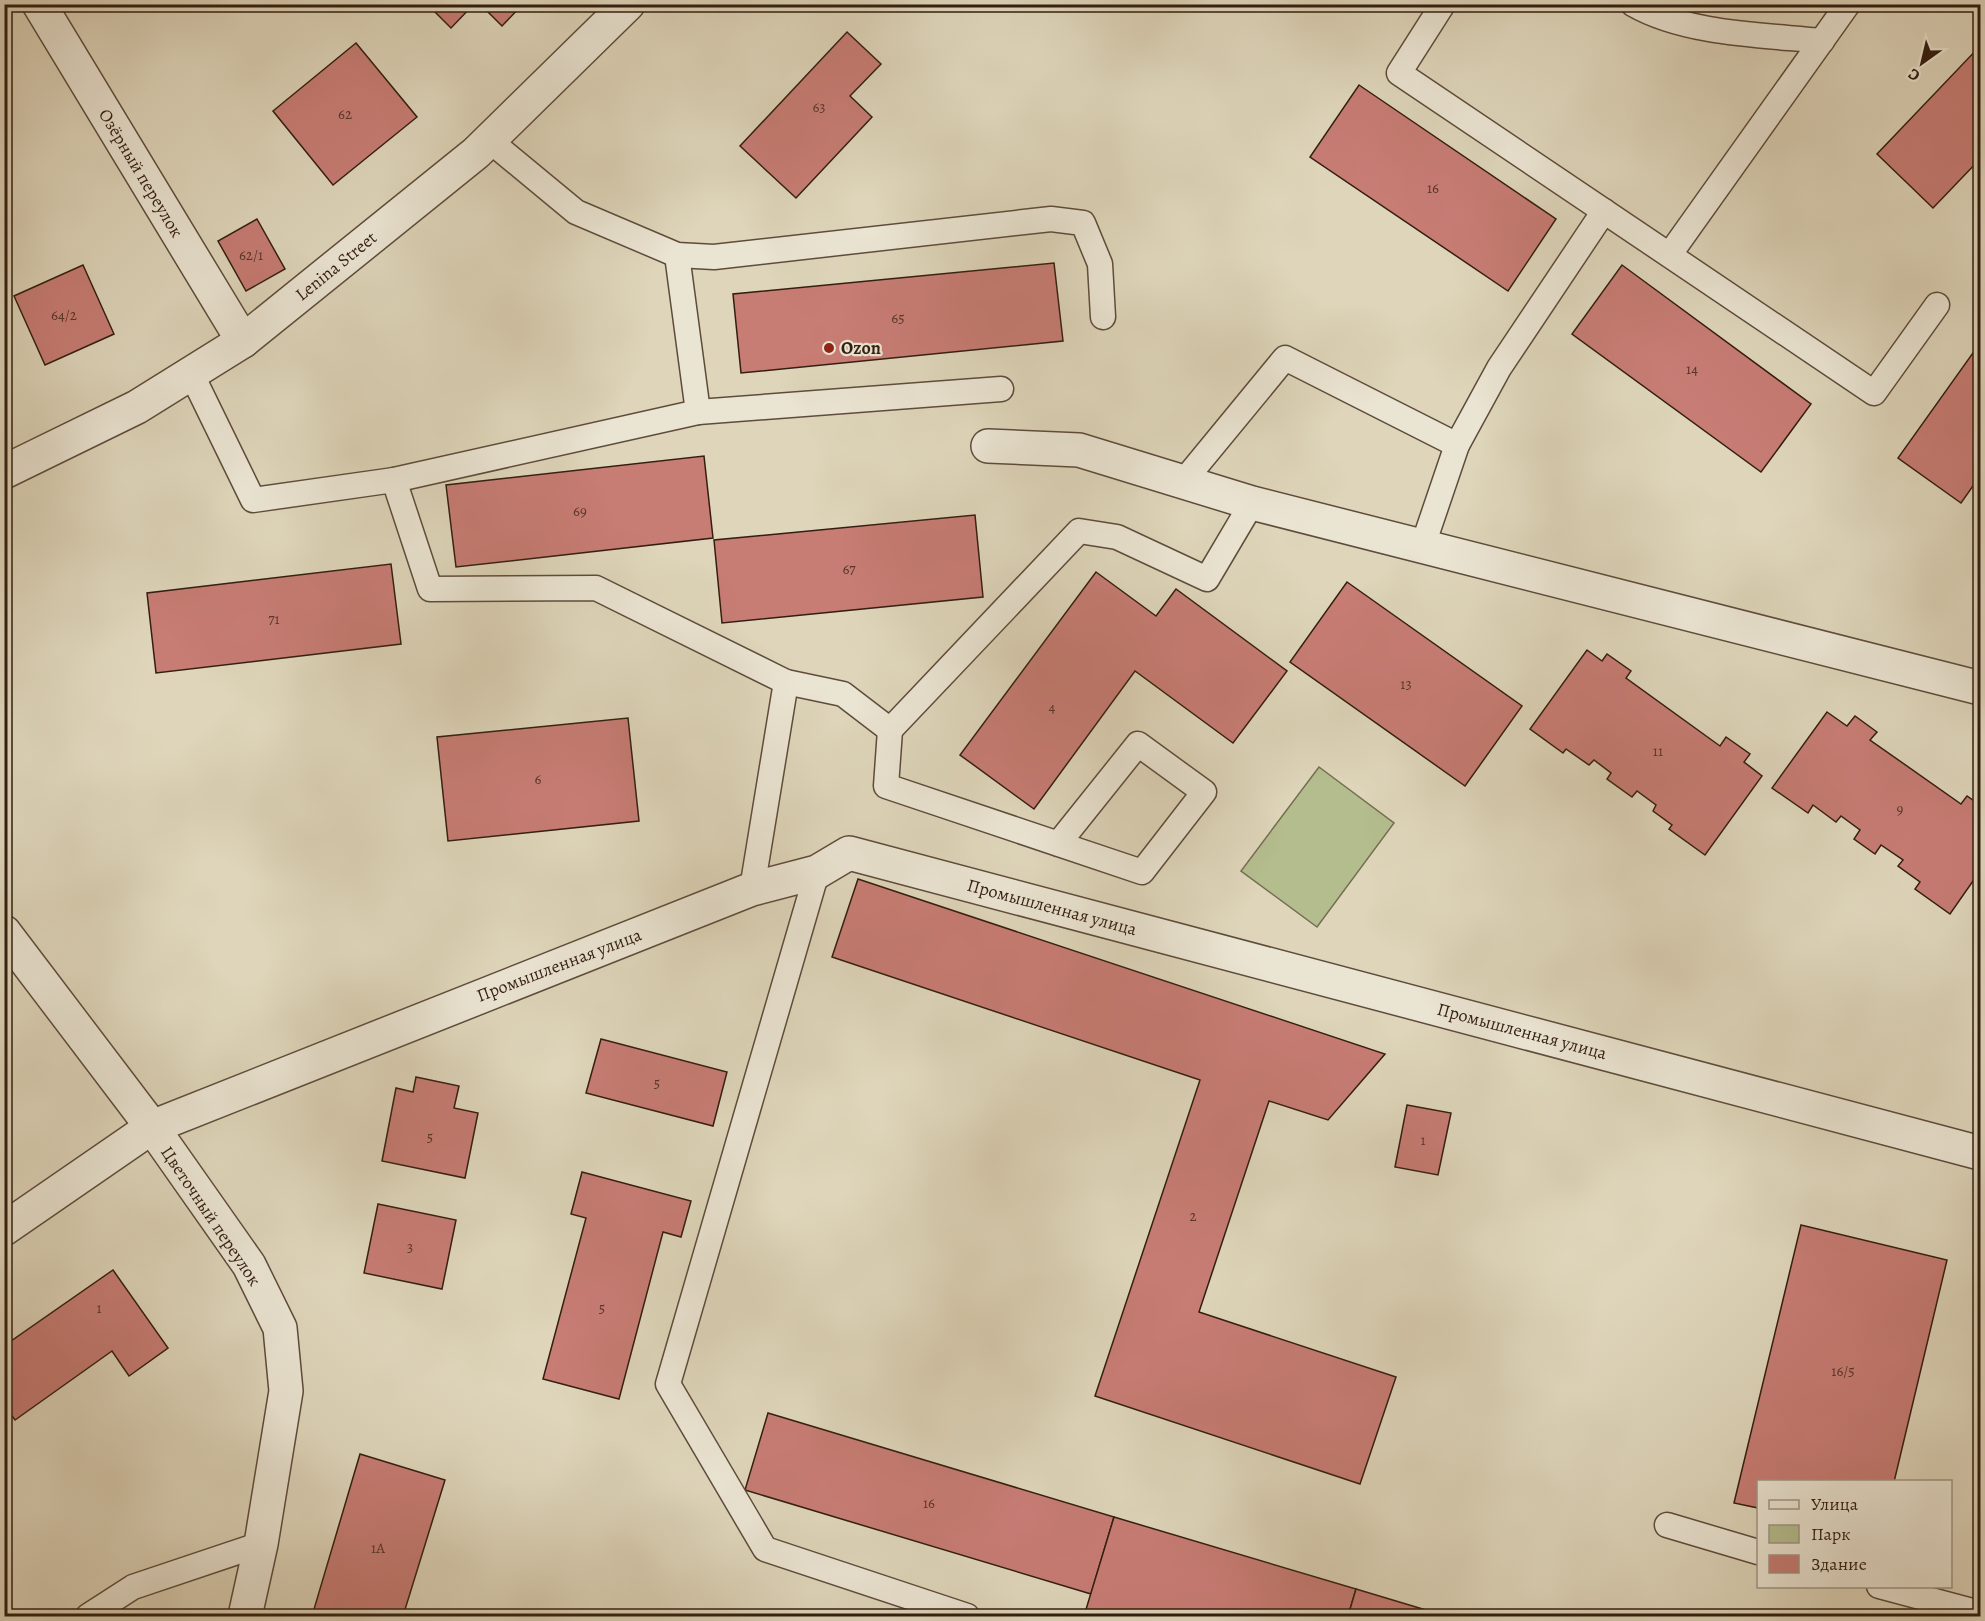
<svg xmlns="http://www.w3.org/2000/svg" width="1985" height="1621" font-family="Alegreya,serif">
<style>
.green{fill:#b4bd8e;stroke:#746e50;stroke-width:1.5}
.building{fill:#c77c74;stroke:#331e11;stroke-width:1.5}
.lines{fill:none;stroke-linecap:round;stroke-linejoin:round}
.service-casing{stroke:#5e4c3b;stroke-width:27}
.minor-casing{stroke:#5e4c3b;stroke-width:36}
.tertiary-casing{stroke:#5e4c3b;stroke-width:36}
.service{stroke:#eae4d2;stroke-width:24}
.minor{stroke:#eae4d2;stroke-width:33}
.tertiary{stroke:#eae4d2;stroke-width:33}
.poi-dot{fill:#8f2418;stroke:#eae4d2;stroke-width:2}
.labels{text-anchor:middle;stroke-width:4.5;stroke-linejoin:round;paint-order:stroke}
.number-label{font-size:15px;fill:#58362a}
.street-label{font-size:18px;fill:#331e11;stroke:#eae4d2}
.poi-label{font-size:18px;font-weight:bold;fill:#331e11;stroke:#eae4d2;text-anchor:start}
</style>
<rect width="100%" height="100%" fill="#ded5ba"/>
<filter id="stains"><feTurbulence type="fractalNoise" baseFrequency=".00333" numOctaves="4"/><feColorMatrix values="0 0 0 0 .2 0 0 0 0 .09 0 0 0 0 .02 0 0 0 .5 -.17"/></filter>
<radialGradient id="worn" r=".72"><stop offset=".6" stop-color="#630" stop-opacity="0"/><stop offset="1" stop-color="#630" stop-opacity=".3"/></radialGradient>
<polygon class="green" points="1319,767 1394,823 1317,927 1241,871"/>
<g class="building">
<polygon points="427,4 474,4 451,28"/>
<polygon points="480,4 523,4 502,26"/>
<polygon points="847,32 881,64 850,96 872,117 796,198 740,146"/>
<polygon points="356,43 417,117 333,185 273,111"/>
<polygon points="1980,46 1980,159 1933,208 1877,154"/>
<polygon points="1359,85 1556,219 1508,291 1310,157"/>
<polygon points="257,219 285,269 246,291 218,241"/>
<polygon points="1054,263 1063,341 741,373 733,294"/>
<polygon points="83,265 114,334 45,365 14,296"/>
<polygon points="1622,265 1811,404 1761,472 1572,334"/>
<polygon points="1980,343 1980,476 1961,503 1898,458"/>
<polygon points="704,456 713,538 456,567 446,485"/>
<polygon points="975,515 983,597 722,623 714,540"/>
<polygon points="391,564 401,644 156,673 147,593"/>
<polygon points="1096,572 1156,616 1176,589 1287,671 1233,743 1135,671 1034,809 960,755"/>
<polygon points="1347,582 1522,706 1465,786 1290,662"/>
<polygon points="4,634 11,651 4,654"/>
<polygon points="1587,650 1602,661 1607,654 1631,671 1626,678 1720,746 1726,737 1750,754 1744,762 1762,776 1705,855 1669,829 1672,825 1653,811 1656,805 1637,791 1632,797 1607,779 1611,773 1594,760 1589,765 1566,749 1563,753 1530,729"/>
<polygon points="1827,712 1847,726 1855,716 1877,732 1870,740 1961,804 1967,796 1980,805 1980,871 1950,914 1915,889 1920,882 1898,866 1903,860 1881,845 1875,854 1854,839 1860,830 1841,816 1836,822 1813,805 1808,813 1772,788"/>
<polygon points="628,718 639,821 448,841 437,737"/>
<polygon points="858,879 1385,1054 1328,1120 1269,1101 1199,1312 1396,1377 1360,1484 1095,1396 1200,1080 832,957"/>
<polygon points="601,1039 727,1072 713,1126 586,1093"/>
<polygon points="416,1077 459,1086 454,1108 478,1113 465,1178 382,1161 396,1088 413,1092"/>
<polygon points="1407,1105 1451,1113 1438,1175 1395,1167"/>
<polygon points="582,1172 691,1201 681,1237 663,1232 619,1399 543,1379 586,1218 571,1214"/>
<polygon points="378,1204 456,1220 442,1289 364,1273"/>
<polygon points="1801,1225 1947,1260 1894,1482 1758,1482 1758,1508 1734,1503"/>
<polygon points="113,1270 168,1348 129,1376 112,1351 15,1420 4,1405 4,1346"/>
<polygon points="768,1413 1114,1517 1091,1594 745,1490"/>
<polygon points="360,1454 445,1480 403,1616 312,1616"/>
<polygon points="1114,1517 1356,1589 1348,1616 1183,1616 1173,1614 1172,1616 1084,1616"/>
<polygon points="1356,1589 1446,1616 1348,1616"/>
</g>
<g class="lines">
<defs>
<g id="service">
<polyline points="1443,4 1399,73 1874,393 1937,305"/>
<path d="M1633 4C1685 34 1763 35 1822 41"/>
<polyline points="489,140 576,212 677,255 714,257 1051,219 1083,223 1100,264 1103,317"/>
<polyline points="1670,254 1848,4"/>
<polyline points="191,373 253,500 394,480 430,589 596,588 786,682"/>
<polyline points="698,412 1001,389"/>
<polyline points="394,480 698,412 677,255"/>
<polyline points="1183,482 1285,358 1457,445"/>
<polyline points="1423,545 1457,445 1499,368 1604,211"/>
<polyline points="890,730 886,786 1142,872 1204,792 1138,744 1058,844"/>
<polyline points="817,872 668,1384 765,1549 967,1616"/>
<polyline points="752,889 786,682 843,694 890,730 1079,531 1117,537 1207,579 1252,503"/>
<polyline points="1667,1525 1758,1552"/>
<polyline points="1879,1586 1980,1613"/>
<polyline points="88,1616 133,1587 261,1544"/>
</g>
<g id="minor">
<polyline points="39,4 243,341"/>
<polyline points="988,446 1079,450 1252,503 1980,688"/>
<polyline points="4,932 152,1127 249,1265 280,1328 286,1391 261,1544 245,1616"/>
<polyline points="4,1229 152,1127 752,889 817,872 849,853 1980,1153"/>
</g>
<polyline id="tertiary" points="4,472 137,407 243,341 476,153 628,4"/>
</defs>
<use href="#service" class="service-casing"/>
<use href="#minor" class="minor-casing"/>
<use href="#tertiary" class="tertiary-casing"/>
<use href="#service" class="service"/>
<use href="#minor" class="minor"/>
<use href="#tertiary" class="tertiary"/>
</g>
<circle class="poi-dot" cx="829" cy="348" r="6"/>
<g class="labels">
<g class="number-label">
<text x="819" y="112">63</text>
<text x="345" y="119">62</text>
<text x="1433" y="193">16</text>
<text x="251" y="260">62/1</text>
<text x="64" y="320">64/2</text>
<text x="898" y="323">65</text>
<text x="1692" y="374">14</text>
<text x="580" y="516">69</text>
<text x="849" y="574">67</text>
<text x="274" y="624">71</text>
<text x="1406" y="689">13</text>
<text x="1052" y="712">4</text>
<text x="1658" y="756">11</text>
<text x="538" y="784">6</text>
<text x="1900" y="814">9</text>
<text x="657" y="1088">5</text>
<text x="430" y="1142">5</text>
<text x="1423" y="1145">1</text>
<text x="1193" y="1221">2</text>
<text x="410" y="1252">3</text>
<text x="99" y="1313">1</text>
<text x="602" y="1313">5</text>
<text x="1843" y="1376">16/5</text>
<text x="929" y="1508">16</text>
<text x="378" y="1553">1А</text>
</g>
<g class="street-label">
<text transform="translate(141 173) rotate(59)" y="6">Озёрный переулок</text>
<text transform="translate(336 266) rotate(-39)" y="6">Lenina Street</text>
<text transform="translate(1052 907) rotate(15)" y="6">Промышленная улица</text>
<text transform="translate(559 965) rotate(-21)" y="6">Промышленная улица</text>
<text transform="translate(1522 1031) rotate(15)" y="6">Промышленная улица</text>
<text transform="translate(211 1216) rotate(56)" y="6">Цветочный переулок</text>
</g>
<g class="poi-label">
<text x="841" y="354">Ozon</text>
</g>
</g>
<rect width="1985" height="1621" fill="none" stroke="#ded5ba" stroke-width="24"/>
<rect x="6" y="6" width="1973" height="1609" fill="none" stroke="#331e11" stroke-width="3"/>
<rect x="12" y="12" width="1961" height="1597" fill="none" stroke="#331e11" stroke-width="1.5"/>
<rect x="1757" y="1480" width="195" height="108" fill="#eae4d2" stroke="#a19585" stroke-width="1.5"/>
<rect x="1769" y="1500" width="30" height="9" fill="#eae4d2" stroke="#a19585" stroke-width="1.5"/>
<text x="1811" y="1510" font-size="18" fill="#331e11">Улица</text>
<rect x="1769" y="1525" width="30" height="18" fill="#b4bd8e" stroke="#a19585" stroke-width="1.5"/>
<text x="1811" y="1540" font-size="18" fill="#331e11">Парк</text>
<rect x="1769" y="1555" width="30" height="18" fill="#c77c74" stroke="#a19585" stroke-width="1.5"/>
<text x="1811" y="1570" font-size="18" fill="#331e11">Здание</text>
<g transform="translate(1922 63) rotate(214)" stroke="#eae4d2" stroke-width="4.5" paint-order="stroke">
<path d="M0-4.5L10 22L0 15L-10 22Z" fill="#331e11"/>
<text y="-9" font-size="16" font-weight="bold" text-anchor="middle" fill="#331e11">С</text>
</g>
<rect width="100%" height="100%" filter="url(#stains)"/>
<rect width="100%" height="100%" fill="url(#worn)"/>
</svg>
